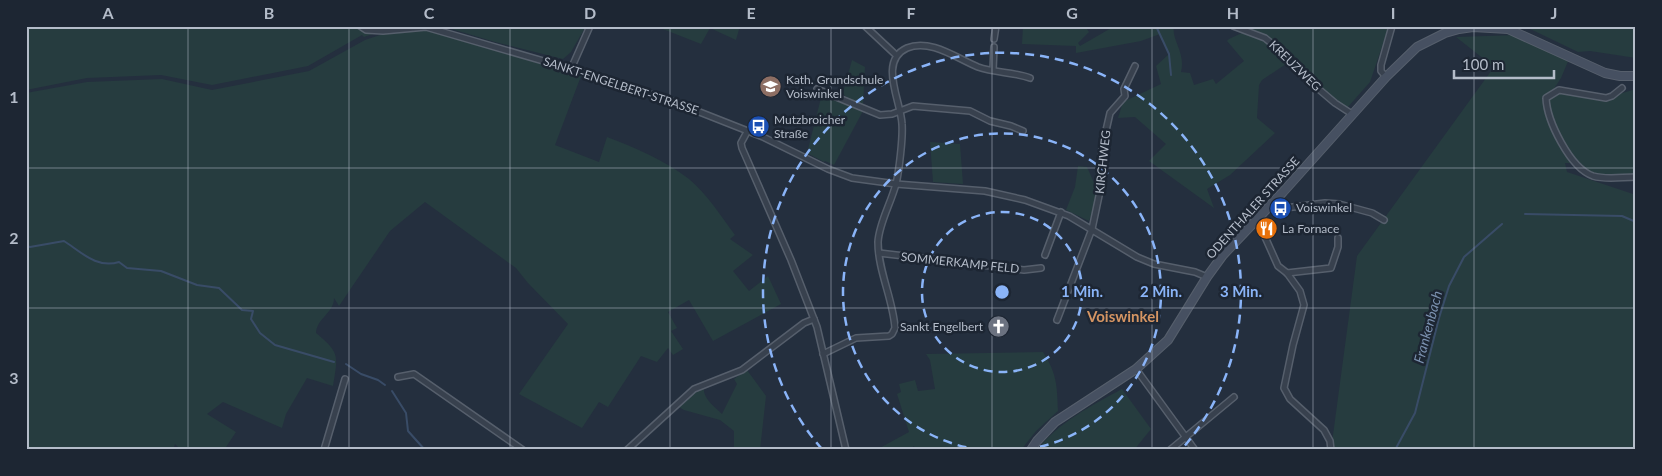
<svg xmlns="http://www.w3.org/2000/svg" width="1662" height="476" font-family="Lato,sans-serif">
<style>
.green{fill:#263c3f}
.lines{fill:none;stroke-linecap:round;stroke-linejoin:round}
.stream{stroke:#394c67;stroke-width:2}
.minor-casing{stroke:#565f6c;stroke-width:8}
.secondary-casing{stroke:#565f6c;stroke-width:10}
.minor{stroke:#38414e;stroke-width:5}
.secondary{stroke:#465061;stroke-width:8}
.grid{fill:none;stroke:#b4bcc9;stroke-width:1;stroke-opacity:0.55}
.ring{fill:none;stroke:#8ab4f8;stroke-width:2.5;stroke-dasharray:9 6}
.labels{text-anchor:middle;stroke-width:5;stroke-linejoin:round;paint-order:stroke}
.street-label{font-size:12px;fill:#b4bcc9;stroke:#1d2633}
.poi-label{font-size:12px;fill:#b4bcc9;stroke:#1d2633;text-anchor:start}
.water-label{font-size:14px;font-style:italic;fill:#7c92b1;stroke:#1d2633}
.quarter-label{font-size:15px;font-weight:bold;fill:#d59563;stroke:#1d2633}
.centre{fill:#8ab4f8;stroke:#1d2633;stroke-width:2.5}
.ring-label{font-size:15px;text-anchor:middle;font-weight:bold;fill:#8ab4f8;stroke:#1d2633;stroke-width:5;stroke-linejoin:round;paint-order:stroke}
.neatline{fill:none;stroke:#b4bcc9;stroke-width:2}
.grid-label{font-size:16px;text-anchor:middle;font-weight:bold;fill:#b4bcc9}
</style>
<rect width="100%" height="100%" fill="#242f3e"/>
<g class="green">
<polygon points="26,26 394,26 364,37 362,35 308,66 212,85 161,75 87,78 26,90"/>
<path d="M407 26H414L581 76 555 145 599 162 607 137C634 147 666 161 689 179 708 195 720 215 735 235L730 239 753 255 733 271 749 291 768 276 781 304 713 341 689 300 668 312 677 328 671 331 683 349 673 355 668 348 657 362 641 356 608 407 599 402 582 428 519 394 568 324 528 283 516 268 425 202 390 231 339 306 334 298C334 313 317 318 316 333 340 353 338 355 333 386L307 378 286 414 282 428 223 402 207 414 236 432 224 450H181L175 444 173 450H26V93L87 82 162 79 212 90 309 71 365 40Z"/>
<polygon points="442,26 586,26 571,52 563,59 495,42"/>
<polygon points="655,26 740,26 736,40 710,28 701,44"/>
<path d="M1023 26H1085L1089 32 1078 43 1080 46 1113 27 1174 26C1171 40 1186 53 1181 72L1190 73 1194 85 1213 79 1216 84 1244 61 1227 41 1229 39 1244 32C1263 39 1277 45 1289 62L1262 80 1259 85 1257 118 1275 133 1230 175 1207 189 1214 208 1149 161 1166 144 1135 117 1118 118 1123 102 1161 84 1156 66 1169 54 1160 34 1141 41 1076 53V46L1022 44Z"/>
<polygon points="1243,26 1389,26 1370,82 1347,108 1303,73 1306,70 1297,58 1293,62 1283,51 1283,48 1259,32"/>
<polygon points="1524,26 1636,26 1636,58 1590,51 1578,52"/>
<polygon points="1517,35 1569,59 1561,78 1544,104 1557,140 1573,163 1565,163 1567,172 1636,195 1636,450 1333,450 1333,435 1357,256 1494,67 1456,37"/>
<polygon points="852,60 865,67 863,105 845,96 843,93"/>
<path d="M1636 89V177C1626 177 1614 179 1605 178 1570 173 1558 134 1546 106L1552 94 1559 90 1592 96H1612Z"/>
<polygon points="822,94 863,111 834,165 825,161 824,162 807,153"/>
<polygon points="930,142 960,144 963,184 933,182"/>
<polygon points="1078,166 1087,167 1099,194 1089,221 1066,210 1075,187"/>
<path d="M1043 352C1057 374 1057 385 1058 411L1036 431 1021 450H915L914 446 909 450H876L909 432 897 394 901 392 899 384 915 380 918 391 935 389 930 360 926 354Z"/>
<path d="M747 370 766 396 760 450 734 449V431L720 420 684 410 679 407 694 392 704 387C702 398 715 407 722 414L737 384 734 379Z"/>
<path d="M1122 389 1151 429 1134 450H1037C1059 422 1091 406 1122 389Z"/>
</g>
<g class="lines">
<g class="stream">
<polyline points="1156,26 1169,54 1171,75"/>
<polyline points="1525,214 1622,216 1636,222"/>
<path d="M26 246 30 247 64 241C81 252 97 269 119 262L127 268 161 271 197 285 219 288 242 310 253 311 251 319 260 333 275 345 334 362"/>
<polyline points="346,364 361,374 378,380 385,385"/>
<polyline points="392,391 406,413 408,431 425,450"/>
<polyline points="1395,450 1415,413 1439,318 1449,286 1464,257 1502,224"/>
</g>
<defs>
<g id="minor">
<polyline points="360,26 366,30 383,31 426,27 571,69 669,100 763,137 828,169 852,178 896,184 985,191 1025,200 1069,216 1137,257 1154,264 1195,272 1207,277"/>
<polyline points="865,26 896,55"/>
<polyline points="1233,26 1265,38 1283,53 1301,74 1335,103 1352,114"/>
<polyline points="994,39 996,26"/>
<polyline points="571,69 590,26"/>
<polyline points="993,70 994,47"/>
<polyline points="1386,77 1381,71 1381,65 1392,26"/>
<path d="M1622 88 1612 96 1606 98 1559 90 1546 98C1547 121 1570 168 1593 176 1606 180 1622 177 1636 177"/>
<polyline points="817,89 880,115 892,114 913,106 970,111 990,121 1011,126 1023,131"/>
<polyline points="747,132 741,143 742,148 791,260 817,327 846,450"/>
<polyline points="1271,205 1285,208 1325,203 1339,204 1372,213 1384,220"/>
<polyline points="1257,219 1278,266 1287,273 1300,291 1304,305 1293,345 1284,388 1290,399 1324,430 1330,441 1331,450"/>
<polyline points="879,253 1024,270 1041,268"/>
<polyline points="1045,255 1061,212"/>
<polyline points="1287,273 1331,268 1338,247 1338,238"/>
<polyline points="1057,320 1092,229 1100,191 1102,148 1110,113 1125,96 1124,89 1135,66"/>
<path d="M823 354 856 338 889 336 892 334 895 328C893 299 878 271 878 242 879 223 891 203 896 184 899 171 903 138 902 124 901 101 878 61 907 48 930 38 958 59 978 67 995 73 1014 72 1030 78"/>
<polyline points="1136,369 1195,450"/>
<polyline points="398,377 414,374 523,450"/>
<polyline points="324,450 345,379"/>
<polyline points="627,450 694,389 742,370 804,323 814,319"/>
<polyline points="1170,450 1234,397"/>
</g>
<polyline id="secondary" points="1031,450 1037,441 1055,422 1136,369 1168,340 1207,277 1223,255 1283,192 1386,77 1417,47 1445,33 1459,29 1473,27 1508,29 1605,73 1620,76 1636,76"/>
</defs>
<use href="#minor" class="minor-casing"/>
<use href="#secondary" class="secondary-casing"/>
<use href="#minor" class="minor"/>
<use href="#secondary" class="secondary"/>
</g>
<path class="grid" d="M188 26V450M349 26V450M510 26V450M670 26V450M831 26V450M992 26V450M1152 26V450M1313 26V450M1474 26V450M26 168H1636M26 308H1636"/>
<g class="ring">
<circle cx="1002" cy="292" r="80"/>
<path d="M981 450A159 159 0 1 1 1023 450"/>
<path d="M822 449A239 239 0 1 1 1182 449"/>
</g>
<defs>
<symbol id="school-disc" viewBox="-11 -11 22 22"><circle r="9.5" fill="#8d6e63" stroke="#1d2633"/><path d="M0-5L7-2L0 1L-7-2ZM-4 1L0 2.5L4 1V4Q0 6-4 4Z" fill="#fff"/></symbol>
<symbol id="bus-disc" viewBox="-11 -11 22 22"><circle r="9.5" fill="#1a4fb4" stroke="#1d2633"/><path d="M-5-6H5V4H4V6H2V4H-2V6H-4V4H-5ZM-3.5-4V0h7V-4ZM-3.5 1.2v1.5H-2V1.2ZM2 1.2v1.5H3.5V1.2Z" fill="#fff"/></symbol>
<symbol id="restaurant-disc" viewBox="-11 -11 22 22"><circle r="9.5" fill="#e8710a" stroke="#1d2633"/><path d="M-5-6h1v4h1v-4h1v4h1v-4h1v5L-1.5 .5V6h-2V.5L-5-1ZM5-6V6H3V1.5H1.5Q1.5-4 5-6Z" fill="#fff"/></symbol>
<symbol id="church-disc" viewBox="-11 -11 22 22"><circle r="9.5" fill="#6b7280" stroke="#1d2633"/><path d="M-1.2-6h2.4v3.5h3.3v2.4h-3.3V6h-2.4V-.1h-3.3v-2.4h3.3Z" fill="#fff"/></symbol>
</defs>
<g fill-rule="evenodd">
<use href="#school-disc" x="758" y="74" width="25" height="25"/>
<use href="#bus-disc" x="746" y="114" width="25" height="25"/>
<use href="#bus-disc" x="1268" y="196" width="25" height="25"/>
<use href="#restaurant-disc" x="1254" y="216" width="25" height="25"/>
<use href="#church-disc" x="986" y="314" width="25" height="25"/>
</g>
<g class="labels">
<g class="street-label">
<text transform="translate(1295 66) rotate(44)" y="4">KREUZWEG</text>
<text transform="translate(621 86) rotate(18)" y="4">SANKT-ENGELBERT-STRASSE</text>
<text transform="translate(1103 162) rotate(-84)" y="4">KIRCHWEG</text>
<text transform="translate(1253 208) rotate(-48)" y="4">ODENTHALER STRASSE</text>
<text transform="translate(960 263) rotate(6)" y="4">SOMMERKAMP FELD</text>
</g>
<g class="poi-label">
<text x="786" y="84">Kath. Grundschule<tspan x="786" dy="14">Voiswinkel</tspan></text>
<text x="774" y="124">Mutzbroicher<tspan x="774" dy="14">Straße</tspan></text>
<text x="1296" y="212">Voiswinkel</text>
<text x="1282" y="233">La Fornace</text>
<text x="983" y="331" text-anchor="end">Sankt Engelbert</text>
</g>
<g class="water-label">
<text transform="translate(1428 327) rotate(-75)" y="5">Frankenbach</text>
</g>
<g class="quarter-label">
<text x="1123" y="322">Voiswinkel</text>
</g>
</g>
<circle cx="1002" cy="292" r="8" class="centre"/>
<g class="ring-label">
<text x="1082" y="297">1 Min.</text>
<text x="1161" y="297">2 Min.</text>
<text x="1241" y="297">3 Min.</text>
</g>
<rect width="1662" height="476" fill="none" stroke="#1d2633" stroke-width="55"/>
<path d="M1454 70v8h100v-8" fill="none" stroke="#b4bcc9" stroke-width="2.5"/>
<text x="1462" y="70" font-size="15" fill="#b4bcc9" stroke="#1d2633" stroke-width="4" paint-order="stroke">100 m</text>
<rect x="28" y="28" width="1606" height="420" class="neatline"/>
<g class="grid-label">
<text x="108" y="19">A</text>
<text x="269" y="19">B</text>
<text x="429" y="19">C</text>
<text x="590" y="19">D</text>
<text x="751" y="19">E</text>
<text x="911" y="19">F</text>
<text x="1072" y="19">G</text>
<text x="1233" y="19">H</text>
<text x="1393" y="19">I</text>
<text x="1554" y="19">J</text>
<text x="14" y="103">1</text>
<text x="14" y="244">2</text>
<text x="14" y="384">3</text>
</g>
</svg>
